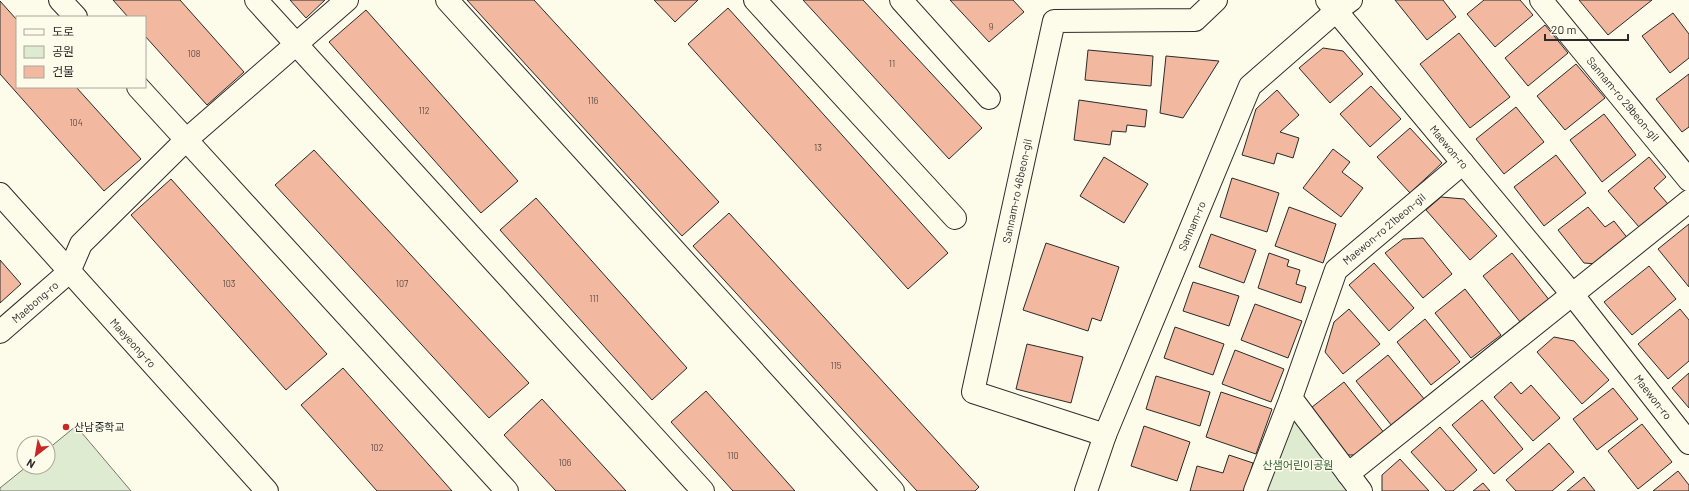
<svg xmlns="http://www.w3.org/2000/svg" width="1689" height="491" font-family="Barlow,'Noto Sans KR',sans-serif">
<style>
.park{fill:#deebd1;stroke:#74746e}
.building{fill:#f2b8a0;stroke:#2b2b2b}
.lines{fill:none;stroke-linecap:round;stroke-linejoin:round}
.minor-casing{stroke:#2b2b2b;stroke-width:24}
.tertiary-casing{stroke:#2b2b2b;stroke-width:24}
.minor{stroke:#fdfbea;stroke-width:22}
.tertiary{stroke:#fdfbea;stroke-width:22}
.poi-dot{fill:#c62828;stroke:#fdfbea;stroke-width:1.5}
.labels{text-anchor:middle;stroke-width:3;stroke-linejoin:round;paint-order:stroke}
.number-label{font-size:9px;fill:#5d4e48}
.street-label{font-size:11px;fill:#2b2b2b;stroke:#fdfbea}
.poi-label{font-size:11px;fill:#2b2b2b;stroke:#fdfbea;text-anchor:start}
.park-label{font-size:11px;fill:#34623c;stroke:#fdfbea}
</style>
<rect width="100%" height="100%" fill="#fdfbea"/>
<g class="park">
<polygon points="1289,413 1352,491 1260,491"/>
<polygon points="76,426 131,491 0,491 0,488 26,467 48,467 48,449"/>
</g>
<g class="building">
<polygon points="113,0 180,0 244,72 207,105 145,36 145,17 128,17"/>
<polygon points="290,0 325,0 306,18"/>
<polygon points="467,0 534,0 719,202 682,236"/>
<polygon points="654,0 698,0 675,22"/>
<polygon points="803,0 863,0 982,128 949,159"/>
<polygon points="950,0 1013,0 1024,12 989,42"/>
<polygon points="1395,0 1443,0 1456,17 1427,40"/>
<polygon points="1484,0 1520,0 1533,15 1495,47 1467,14"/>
<polygon points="1579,0 1652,0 1608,35"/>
<polygon points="0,1 17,20 17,87 76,87 141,159 104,191 0,74"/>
<polygon points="728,8 948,253 908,289 688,44"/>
<polygon points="366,10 518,181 481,213 329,42"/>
<polygon points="1673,13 1689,34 1689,58 1670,73 1642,36"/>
<polygon points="1545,25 1568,53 1528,86 1505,58"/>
<polygon points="1459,33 1510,97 1470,128 1420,64"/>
<polygon points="1323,48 1343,51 1363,74 1330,103 1299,68"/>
<polygon points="1088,50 1153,56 1151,86 1085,80"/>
<polygon points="1166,56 1219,61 1183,118 1160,113"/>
<polygon points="1576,64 1605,98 1565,130 1537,96"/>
<polygon points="1689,74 1689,127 1682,132 1656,99"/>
<polygon points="1371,86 1401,119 1370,147 1340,114"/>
<polygon points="1277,90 1299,115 1280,132 1299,138 1293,158 1277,153 1274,164 1242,155 1256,109"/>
<polygon points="1079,100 1147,110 1145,127 1127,125 1126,132 1112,131 1110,145 1074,140"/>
<polygon points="1516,107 1544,142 1504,174 1476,139"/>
<polygon points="1604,114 1636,155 1602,182 1570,140"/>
<polygon points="1410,128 1442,163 1410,193 1377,157"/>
<polygon points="1333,149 1350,162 1342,172 1363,188 1341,217 1303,188"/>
<polygon points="314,150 529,383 489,418 275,185"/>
<polygon points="1556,155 1586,193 1544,226 1514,187"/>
<polygon points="1104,157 1148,184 1124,223 1080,196"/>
<polygon points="1649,157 1666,177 1654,188 1668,204 1639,227 1608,191"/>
<polygon points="1232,178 1279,193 1267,232 1220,217"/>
<polygon points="171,179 327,354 286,390 131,215"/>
<polygon points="1441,197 1464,199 1497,236 1470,260 1426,210"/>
<polygon points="536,198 687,368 652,400 500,230"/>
<polygon points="1289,207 1336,224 1323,263 1275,246"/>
<polygon points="1588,207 1605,227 1614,221 1629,240 1597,264 1584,263 1558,230"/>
<polygon points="729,213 979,487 975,491 917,491 693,246"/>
<polygon points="1689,224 1689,287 1658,249"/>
<polygon points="1211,234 1256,250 1244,283 1199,267"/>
<polygon points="1423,238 1452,274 1423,298 1385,253 1403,239"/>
<polygon points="1046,243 1119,267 1101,321 1092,318 1088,331 1023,310"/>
<polygon points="1269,253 1289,260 1287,266 1300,270 1296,284 1306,287 1301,303 1258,288"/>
<polygon points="1512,253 1550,301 1521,323 1483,276"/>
<polygon points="0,260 21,284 0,303"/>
<polygon points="1374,263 1414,308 1389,331 1349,285"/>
<polygon points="1649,266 1676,299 1632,335 1604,302"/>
<polygon points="1193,282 1239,296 1229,326 1183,311"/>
<polygon points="1465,289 1501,335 1471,358 1435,313"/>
<polygon points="1255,304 1302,321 1288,358 1241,340"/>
<polygon points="1349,309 1380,344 1343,374 1325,352 1334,322"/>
<polygon points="1680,309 1689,320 1689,361 1668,379 1638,344"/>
<polygon points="1425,319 1460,362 1431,385 1397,342"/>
<polygon points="1175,327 1224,344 1213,375 1164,358"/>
<polygon points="1554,337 1574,341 1609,380 1582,404 1537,352"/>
<polygon points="1027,344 1083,357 1071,403 1016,389"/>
<polygon points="1235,350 1284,369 1271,402 1222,384"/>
<polygon points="1388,355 1425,400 1392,426 1356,381"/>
<polygon points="343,368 452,491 377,491 301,405"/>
<polygon points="1689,373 1689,408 1672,388"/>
<polygon points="1156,376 1210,392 1200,426 1146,409"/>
<polygon points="1344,382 1385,434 1358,455 1341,455 1307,411"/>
<polygon points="1511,382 1521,394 1531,385 1560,418 1533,441 1494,397"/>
<polygon points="1613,388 1638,419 1597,450 1573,419"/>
<polygon points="706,391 795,491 733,491 671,422"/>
<polygon points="1221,392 1272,409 1256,454 1206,437"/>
<polygon points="542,399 626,491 556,491 504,435"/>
<polygon points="1482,400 1523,449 1494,474 1452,425"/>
<polygon points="1642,424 1672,462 1638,489 1608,451"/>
<polygon points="1144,426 1190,442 1177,481 1131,466"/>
<polygon points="1440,427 1477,470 1453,491 1446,491 1411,452"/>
<polygon points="1549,443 1574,472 1552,491 1516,491 1506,480"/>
<polygon points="1229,455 1253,463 1245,491 1190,491 1197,466 1223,473"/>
<polygon points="1400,459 1429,491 1382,491 1382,475"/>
<polygon points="1678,471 1689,485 1689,491 1653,491"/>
<polygon points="1584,477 1595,491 1567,491"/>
<polygon points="1483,483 1490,491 1473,491"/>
</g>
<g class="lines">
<defs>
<g id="minor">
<polyline points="60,0 76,17"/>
<polyline points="256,0 703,491"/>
<polyline points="447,0 893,491"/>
<polyline points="755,0 955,218"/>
<polyline points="901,0 989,98"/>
<polyline points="1327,0 1572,294 1689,443"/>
<polyline points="1541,0 1689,180"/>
<polyline points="138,87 507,491"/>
<polyline points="69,272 81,244 186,140 347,0"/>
<polyline points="1291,398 1361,491"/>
<polyline points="1105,435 973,392 1054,21 1195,20 1216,0"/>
<polyline points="1348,474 1689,201"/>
<polyline points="1086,491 1105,435 1250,86 1336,11 1351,0"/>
<polyline points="1255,491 1291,398 1336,270 1463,163"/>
</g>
<g id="tertiary">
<polyline points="0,194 267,491"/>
<polyline points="0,332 69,272"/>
</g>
</defs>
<use href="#minor" class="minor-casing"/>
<use href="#tertiary" class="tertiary-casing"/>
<use href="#minor" class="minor"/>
<use href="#tertiary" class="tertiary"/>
</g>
<circle class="poi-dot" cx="66" cy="427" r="4"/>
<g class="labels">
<g class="number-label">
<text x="991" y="30">9</text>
<text x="194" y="57">108</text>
<text x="892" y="67">11</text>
<text x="593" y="104">116</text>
<text x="424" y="114">112</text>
<text x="76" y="126">104</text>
<text x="818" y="151">13</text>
<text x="229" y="287">103</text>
<text x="402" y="287">107</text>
<text x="594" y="302">111</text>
<text x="836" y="369">115</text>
<text x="377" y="451">102</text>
<text x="733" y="459">110</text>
<text x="565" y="466">106</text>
</g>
<g class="street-label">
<text transform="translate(1623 99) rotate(50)" y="4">Sannam-ro 29beon-gil</text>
<text transform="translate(1449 147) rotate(50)" y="4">Maewon-ro</text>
<text transform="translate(1017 191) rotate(-78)" y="4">Sannam-ro 46beon-gil</text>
<text transform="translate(1192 226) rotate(-67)" y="4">Sannam-ro</text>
<text transform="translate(1384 229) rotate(-40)" y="4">Maewon-ro 21beon-gil</text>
<text transform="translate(35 302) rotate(-41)" y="4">Maebong-ro</text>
<text transform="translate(133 343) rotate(48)" y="4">Maeyeong-ro</text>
<text transform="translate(1653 397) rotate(52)" y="4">Maewon-ro</text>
</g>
<g class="poi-label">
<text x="74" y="431">산남중학교</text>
</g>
<g class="park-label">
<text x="1298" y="469">산샘어린이공원</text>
</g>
</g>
<rect x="16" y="16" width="130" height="72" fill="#fdfbea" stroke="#a9a89e"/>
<rect x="24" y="29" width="20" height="6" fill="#fdfbea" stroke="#a9a89e"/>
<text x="52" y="36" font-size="12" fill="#2b2b2b">도로</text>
<rect x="24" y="46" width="20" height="12" fill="#deebd1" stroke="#a9a89e"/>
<text x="52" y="56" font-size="12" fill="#2b2b2b">공원</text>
<rect x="24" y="66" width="20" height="12" fill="#f2b8a0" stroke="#a9a89e"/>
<text x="52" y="76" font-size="12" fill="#2b2b2b">건물</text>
<g transform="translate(36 455) rotate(211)"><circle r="19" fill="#fdfbea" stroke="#a9a89e"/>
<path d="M0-3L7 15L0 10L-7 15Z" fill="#c62828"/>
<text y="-6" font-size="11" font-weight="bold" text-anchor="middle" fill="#2b2b2b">N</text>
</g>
<path d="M1545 34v6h83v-6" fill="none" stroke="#2b2b2b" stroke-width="2"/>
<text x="1551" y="34" font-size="12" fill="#2b2b2b" stroke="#fdfbea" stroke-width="3" paint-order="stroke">20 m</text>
</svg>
